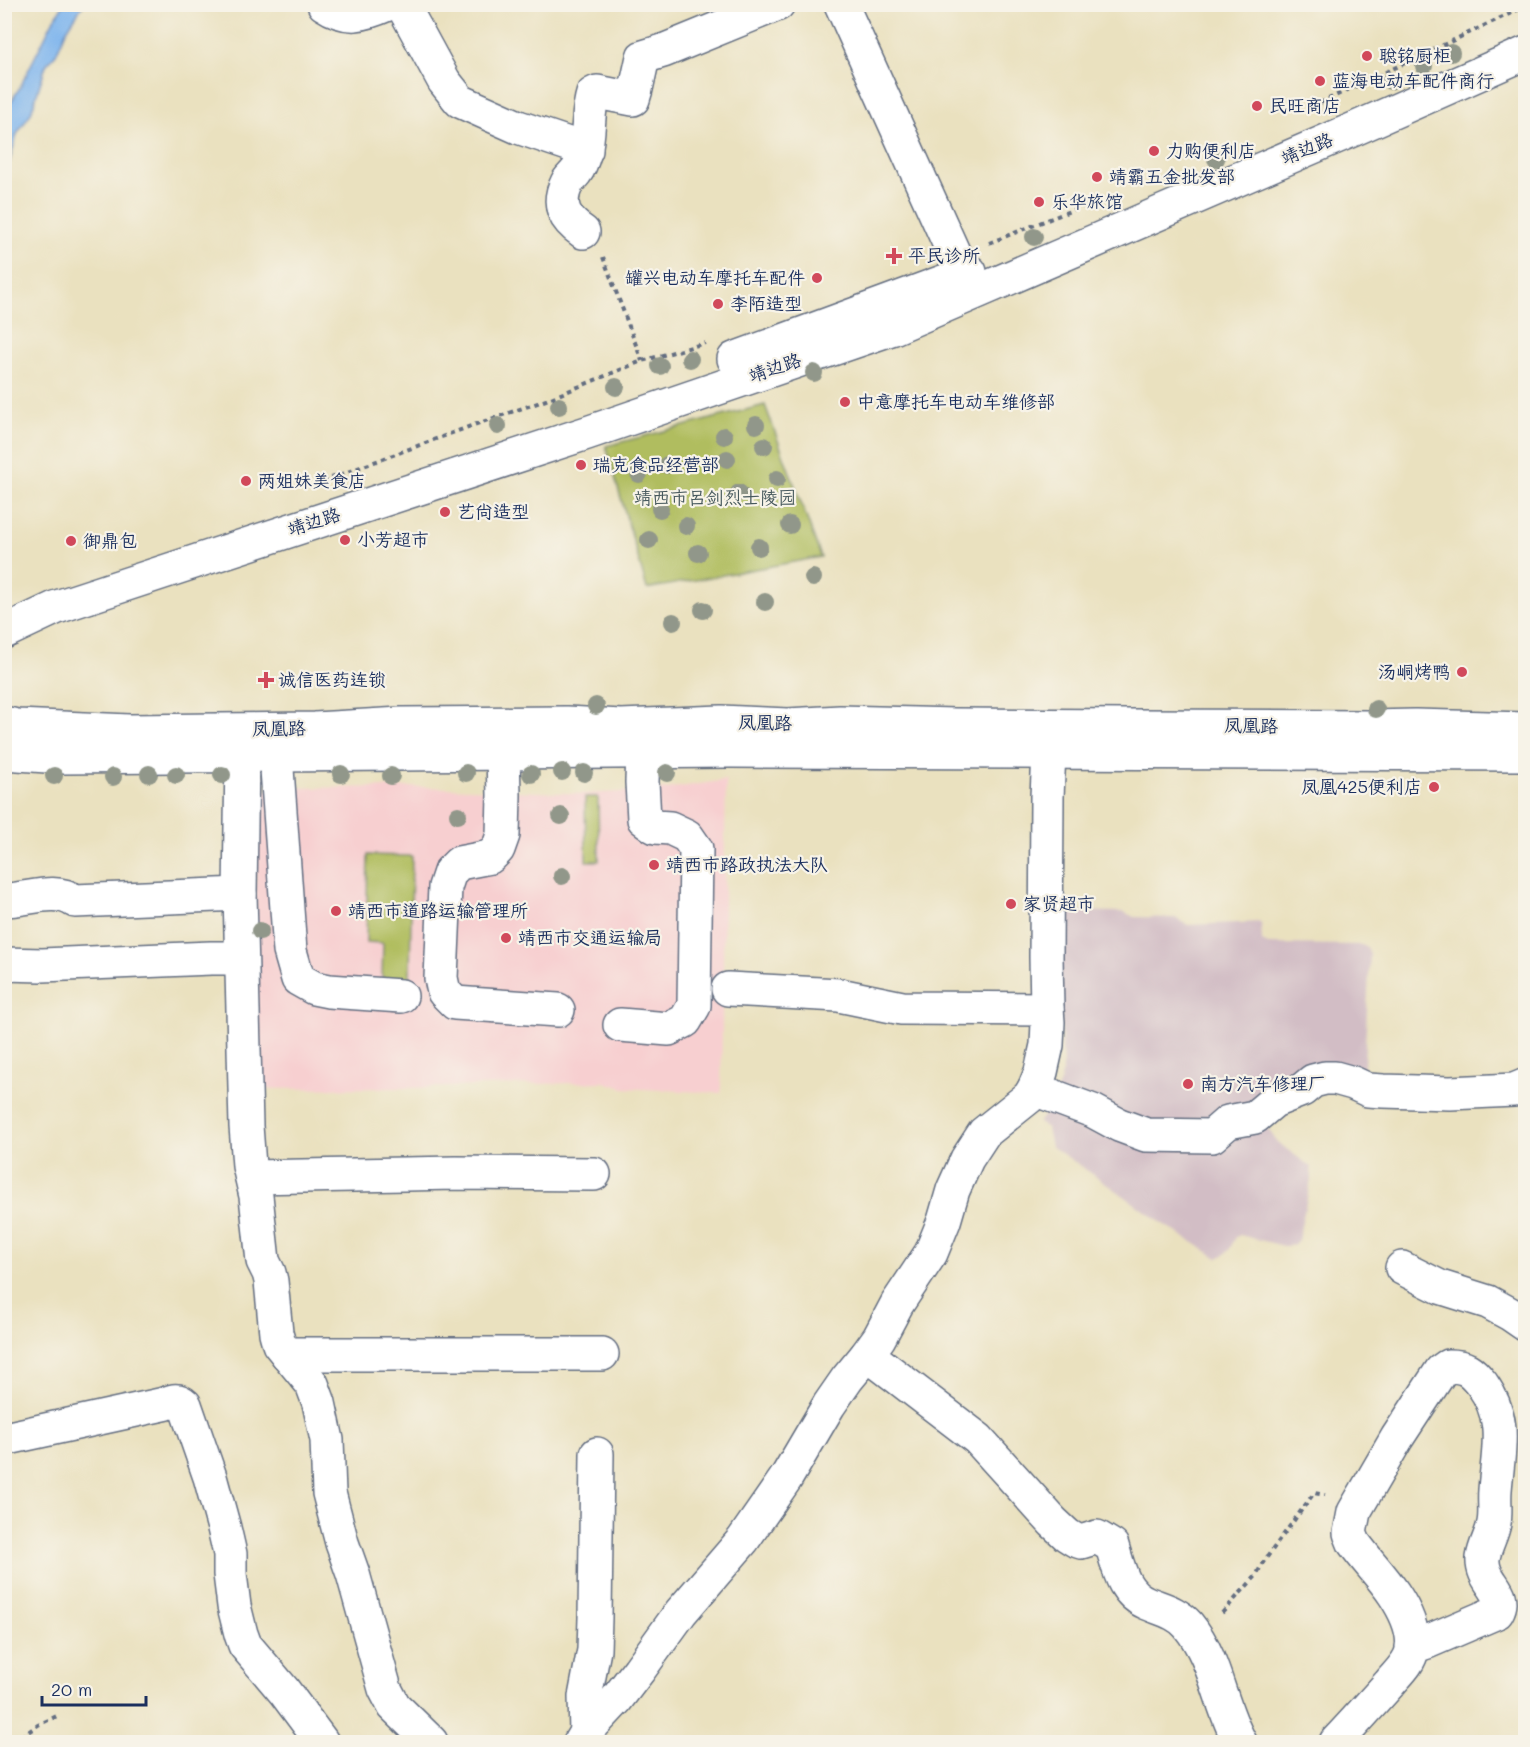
<svg xmlns="http://www.w3.org/2000/svg" width="1530" height="1747" font-family="Mali,'LXGW WenKai TC',sans-serif">
<style>
.built{fill:#f7cfd0}
.industrial{fill:#d2bdc5}
.green{fill:#b0bd5f;stroke:#66765e;stroke-width:1.5}
.water{fill:#7fb5ed;stroke:#4d72a6;stroke-width:1.5}
.lines{fill:none;stroke-linecap:round;stroke-linejoin:round}
.minor-casing{stroke:#636d80;stroke-width:36}
.major-casing{stroke:#636d80;stroke-width:36}
.path{stroke:#636d80;stroke-width:4;stroke-dasharray:4.5 4.5;stroke-linecap:butt}
.minor{stroke:#fff;stroke-width:33}
.major{stroke:#fff;stroke-width:33}
.tree{fill:#91978a}
.poi-dot{fill:#d1495b;stroke:#f7f3e8;stroke-width:2}
.labels{text-anchor:middle;stroke-width:4.5;stroke-linejoin:round;paint-order:stroke}
.poi-label{font-size:18px;fill:#1b2f5e;stroke:#f7f3e8;text-anchor:start}
.street-label{font-size:18px;fill:#1b2f5e;stroke:#f7f3e8}
.park-label{font-size:18px;fill:#485a5e;stroke:#f7f3e8}
</style>
<rect width="100%" height="100%" fill="#f7f3e8"/>
<filter id="ink" filterUnits="userSpaceOnUse"><feTurbulence type="fractalNoise" baseFrequency=".0167" numOctaves="2"/><feDisplacementMap in="SourceGraphic" scale="12" xChannelSelector="R" yChannelSelector="G"/><feConvolveMatrix kernelMatrix="1 2 1 2 8 2 1 2 1" color-interpolation-filters="sRGB"/></filter>
<filter id="wash" filterUnits="userSpaceOnUse"><feTurbulence type="fractalNoise" baseFrequency=".008" numOctaves="4" result="noise"/><feDisplacementMap in="SourceGraphic" scale="24" xChannelSelector="R" yChannelSelector="G"/><feGaussianBlur stdDeviation="1.35" result="paint"/><feColorMatrix in="noise" values="0 0 0 0 0 0 0 0 0 0 0 0 0 0 0 0 0 1.4 0 .05"/><feComposite in="paint" operator="in"/></filter>
<g filter="url(#wash)">
<rect width="100%" height="100%" fill="#eae1bf"/>
<polygon class="built" points="726,780 721,1093 623,1088 604,1082 411,1088 256,1089 256,800 262,793 272,788 425,787 582,794 659,790"/>
<polygon class="industrial" points="1058,911 1124,912 1134,917 1175,918 1188,925 1261,922 1262,941 1268,944 1361,945 1367,947 1370,955 1363,1083 1317,1084 1267,1127 1277,1142 1311,1167 1311,1180 1298,1240 1294,1245 1284,1246 1240,1235 1236,1237 1229,1250 1224,1255 1218,1258 1166,1226 1113,1188 1051,1146 1047,1128 1038,1123 1049,1108 1060,1083 1063,1071"/>
<g class="green">
<polygon points="765,405 821,557 647,589 606,446"/>
<polygon points="585,797 598,797 599,861 586,861"/>
<polygon points="368,855 412,856 410,979 382,978 383,943 366,942"/>
</g>
<polygon class="water" points="63,5 83,5 66,31 56,54 46,65 31,113 17,134 5,178 5,112 20,87 53,21"/>
</g>
<g filter="url(#ink)">
<g class="lines">
<defs>
<g id="minor">
<path d="M324 4C348 20 363 15 388 4"/>
<polyline points="402,4 444,81 460,101 518,127 586,150"/>
<polyline points="841,4 963,274"/>
<path d="M583 232C565 220 556 205 567 183 569 179 573 176 576 172 580 167 583 158 585 151 590 132 587 112 593 94L597 92 633 99 636 89 643 57 663 51 778 4"/>
<polyline points="503,753 504,795 503,835 498,849 490,857 459,863 450,872 445,887 441,978 444,992 455,1003 558,1010"/>
<polyline points="276,755 290,951 298,979 314,988 329,991 401,996"/>
<polyline points="242,756 240,894 246,1126 249,1166 256,1196 263,1261 269,1273 271,1281 276,1333 279,1344 312,1384 319,1403 327,1440 329,1493 342,1543 353,1574 385,1689 394,1706 431,1742"/>
<path d="M4 900C28 900 55 887 75 901L240 894"/>
<polyline points="4,964 42,965 211,958 241,958"/>
<polyline points="728,989 839,995 902,1008 1047,1009"/>
<polyline points="620,1025 669,1029 685,1021 694,1006 696,849 687,836 670,828 655,827 644,819 642,782 643,752"/>
<polyline points="1034,1089 1093,1111 1119,1125 1146,1135 1212,1136 1228,1122 1255,1117 1274,1101 1302,1090 1313,1081 1325,1078 1335,1078 1353,1083 1368,1090 1383,1091 1450,1093 1514,1090 1526,1085"/>
<polyline points="252,1177 456,1173 594,1174"/>
<polyline points="1402,1268 1440,1287 1488,1302 1510,1314 1526,1325"/>
<polyline points="287,1354 602,1354"/>
<path d="M866 1356 880 1364 978 1439 1053 1522 1067 1535 1075 1540 1081 1542 1097 1537 1112 1546C1119 1569 1123 1593 1147 1603 1161 1609 1177 1612 1188 1625 1216 1659 1219 1704 1240 1742"/>
<path d="M4 1439 164 1404C172 1401 178 1398 185 1405L210 1477 224 1528 230 1554V1574L234 1606 241 1634 245 1645 284 1691 322 1742"/>
<polyline points="586,1732 585,1697 594,1650 595,1618 597,1454"/>
<polyline points="580,1742 586,1732 616,1700 639,1670 681,1612 743,1540 786,1478 829,1405 847,1379 866,1356 879,1338 897,1304 931,1253 944,1221 953,1190 967,1159 984,1133 1029,1097 1034,1089 1041,1072 1047,1045 1048,1022 1047,1009 1046,957 1047,797 1049,752"/>
<path d="M1336 1742C1354 1723 1371 1704 1389 1684 1397 1674 1410 1663 1412 1650 1415 1631 1404 1609 1394 1594 1382 1576 1366 1560 1354 1543L1350 1533 1354 1512 1397 1438 1441 1371 1448 1366C1466 1366 1471 1370 1482 1384 1508 1420 1498 1450 1495 1490 1494 1501 1496 1512 1494 1523 1492 1535 1485 1545 1483 1558 1481 1583 1509 1591 1497 1612L1427 1642 1412 1647"/>
</g>
<g id="major">
<polyline points="734,359 970,272"/>
<polyline points="4,632 57,607 587,433 891,329 1352,130 1526,53"/>
<polyline points="4,723 17,726 129,731 315,729 401,724 567,723 621,726 721,722 788,725 840,722 955,725 1128,726 1371,727 1415,726 1526,729"/>
<polyline points="4,753 61,757 730,751 1526,754"/>
</g>
</defs>
<use href="#minor" class="minor-casing"/>
<use href="#major" class="major-casing"/>
<g class="path">
<polyline points="1320,103 1526,6"/>
<polyline points="989,243 1085,205"/>
<polyline points="603,257 642,361"/>
<polyline points="323,481 471,426 546,400 642,361 705,343"/>
<polyline points="1222,1613 1256,1576 1262,1564 1314,1493 1325,1495"/>
<polyline points="14,1742 38,1725 57,1716"/>
</g>
<use href="#minor" class="minor"/>
<use href="#major" class="major"/>
</g>
<g class="tree">
<circle cx="1451" cy="53" r="9"/>
<circle cx="1424" cy="66" r="9"/>
<circle cx="1390" cy="81" r="9"/>
<circle cx="1216" cy="159" r="9"/>
<circle cx="1034" cy="237" r="9"/>
<circle cx="690" cy="359" r="9"/>
<circle cx="660" cy="366" r="9"/>
<circle cx="814" cy="373" r="9"/>
<circle cx="616" cy="387" r="9"/>
<circle cx="559" cy="406" r="9"/>
<circle cx="756" cy="425" r="9"/>
<circle cx="498" cy="426" r="9"/>
<circle cx="724" cy="436" r="9"/>
<circle cx="764" cy="446" r="9"/>
<circle cx="727" cy="459" r="9"/>
<circle cx="667" cy="465" r="9"/>
<circle cx="639" cy="474" r="9"/>
<circle cx="777" cy="479" r="9"/>
<circle cx="739" cy="493" r="9"/>
<circle cx="660" cy="509" r="9"/>
<circle cx="790" cy="525" r="9"/>
<circle cx="686" cy="526" r="9"/>
<circle cx="649" cy="540" r="9"/>
<circle cx="759" cy="547" r="9"/>
<circle cx="698" cy="553" r="9"/>
<circle cx="813" cy="578" r="9"/>
<circle cx="765" cy="602" r="9"/>
<circle cx="703" cy="610" r="9"/>
<circle cx="673" cy="622" r="9"/>
<circle cx="596" cy="706" r="9"/>
<circle cx="1376" cy="709" r="9"/>
<circle cx="562" cy="772" r="9"/>
<circle cx="466" cy="773" r="9"/>
<circle cx="584" cy="773" r="9"/>
<circle cx="667" cy="773" r="9"/>
<circle cx="149" cy="774" r="9"/>
<circle cx="341" cy="774" r="9"/>
<circle cx="531" cy="774" r="9"/>
<circle cx="176" cy="775" r="9"/>
<circle cx="222" cy="775" r="9"/>
<circle cx="54" cy="776" r="9"/>
<circle cx="391" cy="776" r="9"/>
<circle cx="113" cy="777" r="9"/>
<circle cx="458" cy="815" r="9"/>
<circle cx="561" cy="816" r="9"/>
<circle cx="562" cy="876" r="9"/>
<circle cx="260" cy="931" r="9"/>
</g>
</g>
<g class="poi-dot">
<circle cx="1367" cy="56" r="6"/>
<circle cx="1320" cy="81" r="6"/>
<circle cx="1257" cy="106" r="6"/>
<circle cx="1154" cy="151" r="6"/>
<circle cx="1097" cy="177" r="6"/>
<circle cx="1039" cy="202" r="6"/>
<path d="M891 247h6v6h6v6h-6v6h-6v-6h-6v-6h6z"/>
<circle cx="817" cy="278" r="6"/>
<circle cx="718" cy="304" r="6"/>
<circle cx="845" cy="402" r="6"/>
<circle cx="581" cy="465" r="6"/>
<circle cx="246" cy="481" r="6"/>
<circle cx="445" cy="512" r="6"/>
<circle cx="345" cy="540" r="6"/>
<circle cx="71" cy="541" r="6"/>
<circle cx="1462" cy="672" r="6"/>
<path d="M263 671h6v6h6v6h-6v6h-6v-6h-6v-6h6z"/>
<circle cx="1434" cy="787" r="6"/>
<circle cx="654" cy="865" r="6"/>
<circle cx="1011" cy="904" r="6"/>
<circle cx="336" cy="911" r="6"/>
<circle cx="506" cy="938" r="6"/>
<circle cx="1188" cy="1084" r="6"/>
</g>
<g class="labels">
<g class="poi-label">
<text x="1379" y="62">聪铭厨柜</text>
<text x="1332" y="87">蓝海电动车配件商行</text>
<text x="1269" y="112">民旺商店</text>
<text x="1166" y="157">力购便利店</text>
<text x="1109" y="183">靖霸五金批发部</text>
<text x="1051" y="208">乐华旅馆</text>
<text x="908" y="262">平民诊所</text>
<text x="805" y="284" text-anchor="end">罐兴电动车摩托车配件</text>
<text x="730" y="310">李陌造型</text>
<text x="857" y="408">中意摩托车电动车维修部</text>
<text x="593" y="471">瑞克食品经营部</text>
<text x="258" y="487">两姐妹美食店</text>
<text x="457" y="518">艺尚造型</text>
<text x="357" y="546">小芳超市</text>
<text x="83" y="547">御鼎包</text>
<text x="1450" y="678" text-anchor="end">汤峒烤鸭</text>
<text x="278" y="686">诚信医药连锁</text>
<text x="1422" y="793" text-anchor="end">凤凰425便利店</text>
<text x="666" y="871">靖西市路政执法大队</text>
<text x="1023" y="910">家贤超市</text>
<text x="348" y="917">靖西市道路运输管理所</text>
<text x="518" y="944">靖西市交通运输局</text>
<text x="1200" y="1090">南方汽车修理厂</text>
</g>
<g class="street-label">
<text transform="translate(1307 149) rotate(-23)" y="6">靖边路</text>
<text transform="translate(775 368) rotate(-19)" y="6">靖边路</text>
<text transform="translate(314 522) rotate(-18)" y="6">靖边路</text>
<text transform="translate(765 723) rotate(1)" y="6">凤凰路</text>
<text transform="translate(1251 726) rotate(1)" y="6">凤凰路</text>
<text transform="translate(279 729) rotate(-1)" y="6">凤凰路</text>
</g>
<g class="park-label">
<text x="715" y="504">靖西市吕剑烈士陵园</text>
</g>
</g>
<rect width="1530" height="1747" fill="none" stroke="#f7f3e8" stroke-width="24"/>
<path d="M42 1696v9h104v-9" fill="none" stroke="#1b2f5e" stroke-width="3"/>
<text x="51" y="1696" font-size="18" fill="#1b2f5e" stroke="#f7f3e8" stroke-width="4.5" paint-order="stroke">20 m</text>
</svg>
